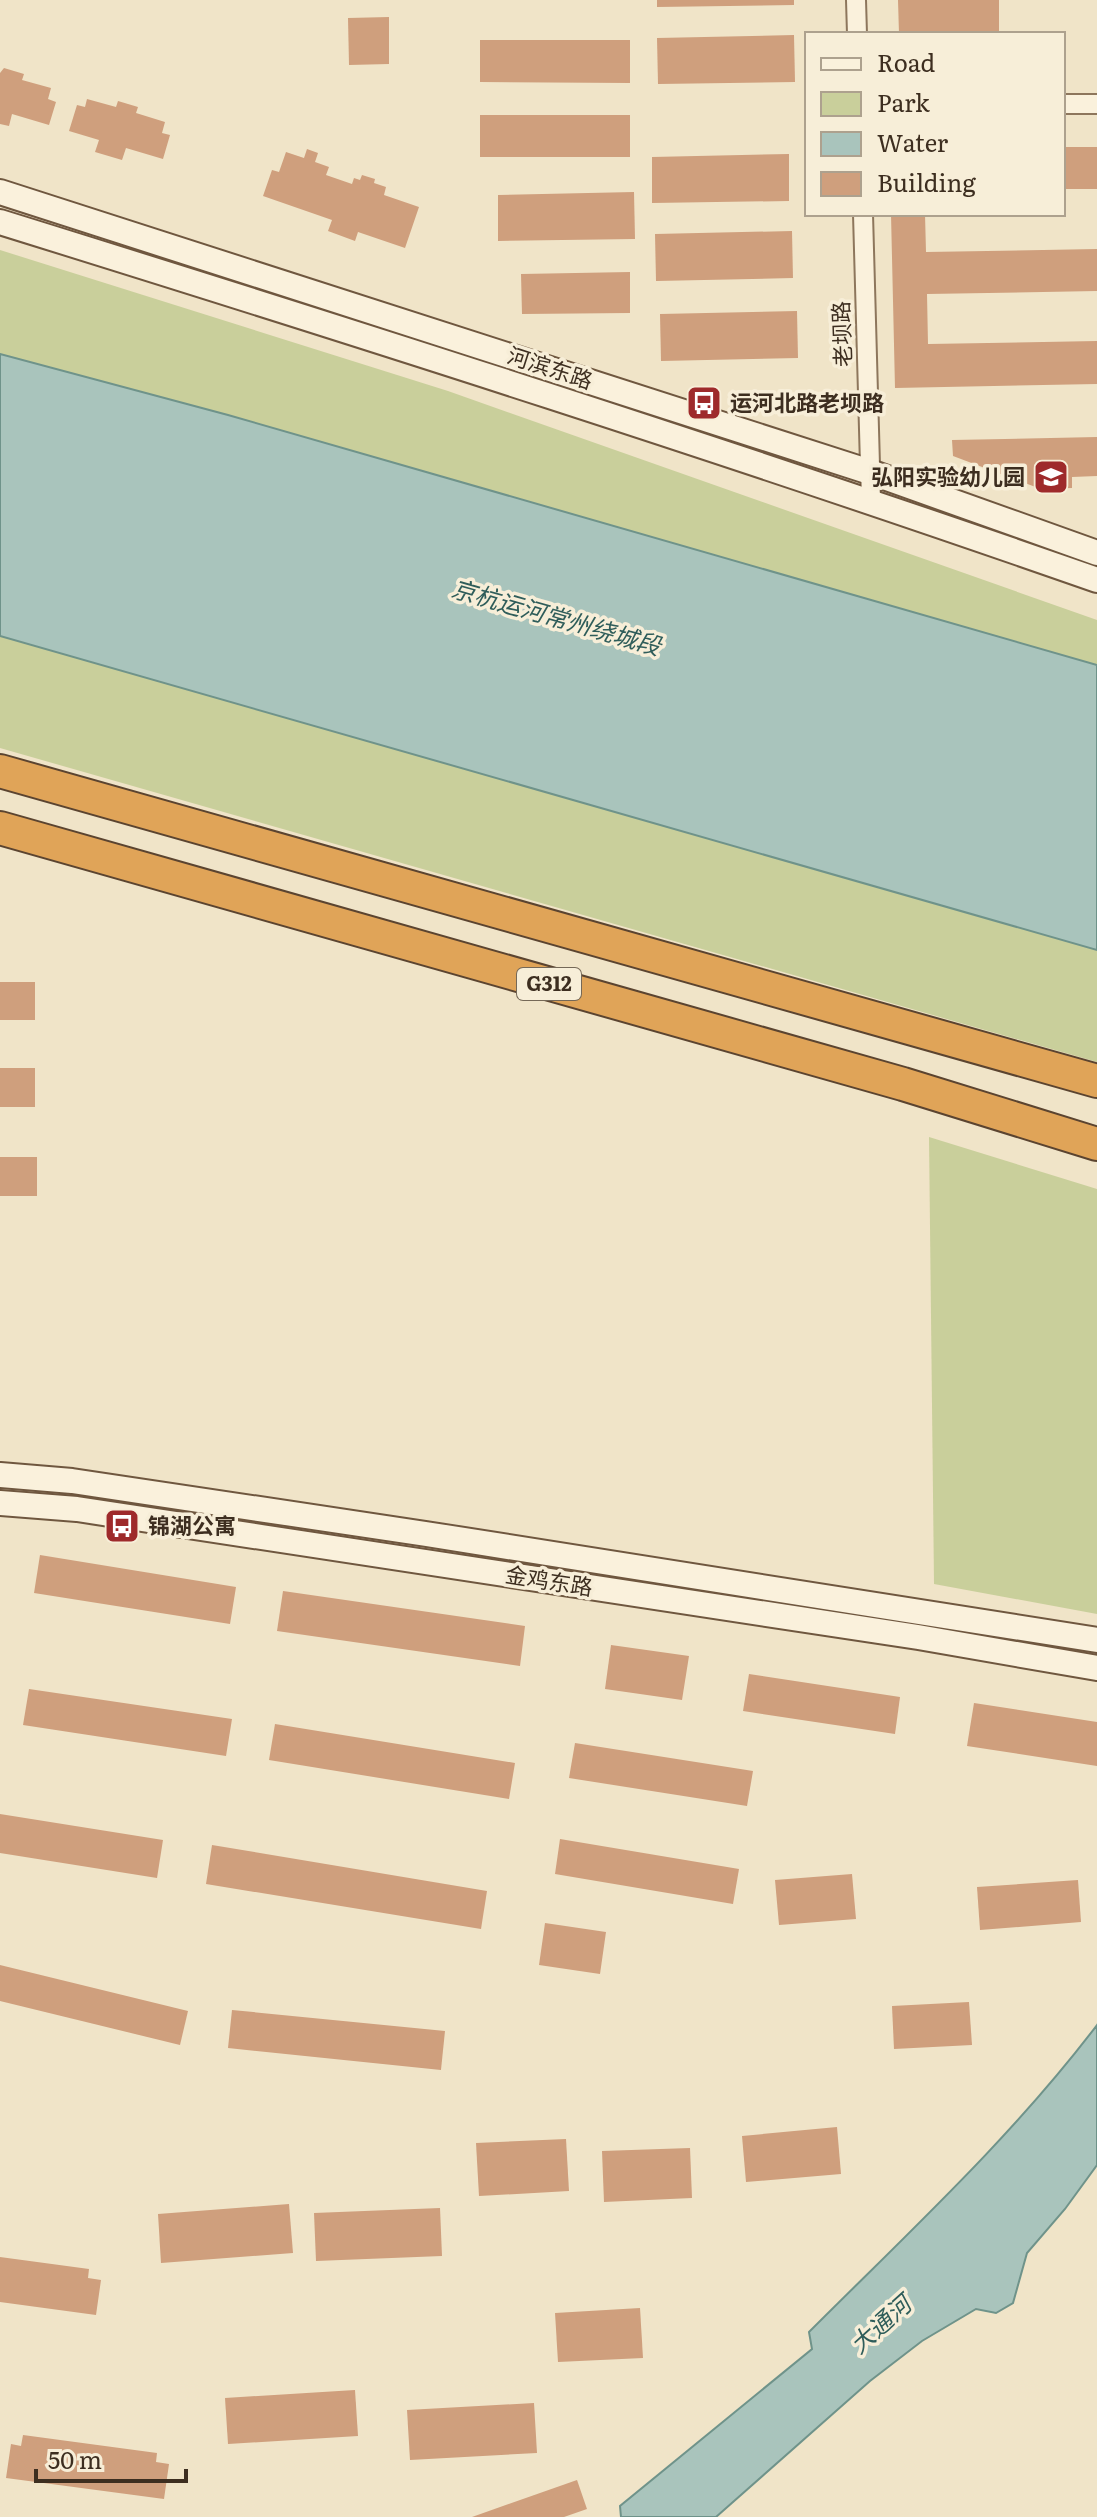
<svg xmlns="http://www.w3.org/2000/svg" width="1097" height="2517" font-family="Literata,'Noto Sans SC',serif">
<style>
.green{fill:#c9cf9b}
.water{fill:#a9c4bc;stroke:#6f938a;stroke-width:2}
.building{fill:#cf9f7d}
.lines{fill:none;stroke-linecap:round;stroke-linejoin:round}
.street-casing{stroke:#8d765c;stroke-width:22}
.secondary-casing{stroke:#6f573f;stroke-width:28}
.highway-casing{stroke:#5b4430;stroke-width:36}
.street{stroke:#faf1dc;stroke-width:18}
.secondary{stroke:#faf1dc;stroke-width:24}
.highway{stroke:#e0a458;stroke-width:32}
.labels{text-anchor:middle;stroke-width:7;stroke-linejoin:round;paint-order:stroke}
.shield{fill:#f7eed8;stroke:#756857;stroke-width:2}
.shield-label{font-size:20px;font-weight:bold;fill:#3d2e20}
.street-label{font-size:22px;fill:#3d2e20;stroke:#f7eed8}
.poi-label{font-size:22px;font-weight:bold;fill:#3d2e20;stroke:#f7eed8;text-anchor:start}
.water-label{font-size:24px;font-style:italic;fill:#2f5d5a;stroke:#f7eed8}
</style>
<rect width="100%" height="100%" fill="#f0e4c8"/>
<g class="green">
<polygon points="0,250 448,391 1097,620 1097,665 228,415 0,354"/>
<polygon points="0,636 1097,950 1097,1062 0,748"/>
<polygon points="929,1137 1097,1189 1097,1614 934,1584"/>
</g>
<g class="water">
<polygon points="0,354 228,415 1097,665 1097,950 0,636"/>
<path d="M1097 2025V2165L1065 2209 1027 2253 1013 2303 996 2313 976 2309 922 2341 870 2381 716 2517H621L620 2506 812 2349 809 2332C908 2233 1012 2137 1097 2025Z"/>
</g>
<g class="building">
<polygon points="657,0 794,0 794,5 657,7"/>
<polygon points="898,0 999,0 999,34 899,34"/>
<polygon points="389,17 389,64 349,65 348,18"/>
<polygon points="794,35 795,82 658,84 657,38"/>
<polygon points="480,40 630,40 630,83 480,82"/>
<polygon points="4,68 24,74 22,80 51,88 48,99 56,102 49,125 12,114 9,126 0,124 0,73"/>
<polygon points="87,99 116,107 118,101 138,107 136,113 165,122 162,133 170,135 163,159 126,148 122,160 95,152 99,140 69,131 77,105 85,107"/>
<rect x="480" y="115" width="150" height="42"/>
<rect x="1063" y="147" width="34" height="42"/>
<polygon points="307,149 318,153 315,162 329,167 326,175 352,184 354,178 360,180 362,175 375,179 374,183 386,187 384,195 419,207 405,248 358,232 355,241 328,231 332,220 263,196 272,170 279,172 286,152 304,158"/>
<polygon points="789,154 789,201 652,203 652,157"/>
<polygon points="634,192 635,239 498,241 498,195"/>
<polygon points="891,214 925,214 926,252 1097,249 1097,291 927,294 928,344 1097,341 1097,384 895,388"/>
<polygon points="792,231 793,278 656,281 655,234"/>
<polygon points="630,272 630,313 522,314 521,274"/>
<polygon points="797,311 798,358 661,361 660,314"/>
<polygon points="1097,437 1097,476 1072,477 1072,488 1041,489 953,456 952,440"/>
<rect x="0" y="982" width="35" height="38"/>
<rect x="0" y="1068" width="35" height="39"/>
<rect x="0" y="1157" width="37" height="39"/>
<polygon points="40,1555 236,1587 230,1624 34,1593"/>
<polygon points="283,1591 525,1626 520,1666 277,1631"/>
<polygon points="611,1645 689,1656 682,1700 605,1689"/>
<polygon points="749,1674 900,1697 895,1734 743,1711"/>
<polygon points="29,1689 232,1719 226,1756 23,1725"/>
<polygon points="974,1703 1097,1722 1097,1766 967,1746"/>
<polygon points="275,1724 515,1763 509,1799 269,1760"/>
<polygon points="575,1743 753,1771 747,1806 569,1778"/>
<polygon points="0,1814 163,1840 157,1878 0,1853"/>
<polygon points="560,1839 739,1869 733,1904 555,1874"/>
<polygon points="212,1845 487,1891 481,1929 206,1884"/>
<polygon points="852,1874 856,1919 779,1925 775,1880"/>
<polygon points="1078,1880 1081,1922 980,1930 977,1887"/>
<polygon points="545,1923 606,1932 600,1974 539,1965"/>
<polygon points="0,1965 188,2011 180,2045 0,2001"/>
<polygon points="969,2002 972,2045 894,2049 892,2006"/>
<polygon points="232,2010 445,2031 441,2070 228,2048"/>
<polygon points="837,2127 841,2174 746,2182 742,2136"/>
<polygon points="566,2139 569,2191 479,2196 476,2143"/>
<polygon points="690,2148 692,2198 604,2202 602,2151"/>
<polygon points="289,2204 293,2253 161,2263 158,2214"/>
<polygon points="440,2208 442,2256 316,2261 314,2213"/>
<polygon points="0,2257 89,2269 88,2278 101,2280 96,2315 0,2302"/>
<polygon points="640,2308 643,2358 558,2362 555,2313"/>
<polygon points="355,2390 358,2436 228,2444 225,2398"/>
<polygon points="534,2403 537,2453 410,2460 407,2410"/>
<polygon points="23,2435 157,2453 156,2462 169,2464 164,2499 6,2478 11,2444 21,2446"/>
<polygon points="577,2480 587,2509 564,2517 472,2517"/>
</g>
<g class="lines">
<defs>
<g id="street">
<polyline points="856,0 857,34"/>
<polyline points="1063,104 1097,104"/>
<polyline points="863,214 871,501"/>
</g>
<g id="secondary">
<polyline points="0,192 870,472 1097,553"/>
<path d="M0 222C367 336 734 453 1097 580"/>
<polyline points="0,1475 72,1481 426,1534 1097,1640"/>
<polyline points="0,1503 77,1509 918,1637 1097,1668"/>
</g>
<g id="highway">
<polyline points="0,771 1097,1081"/>
<polyline points="0,828 903,1084 1097,1144"/>
</g>
</defs>
<use href="#street" class="street-casing"/>
<use href="#secondary" class="secondary-casing"/>
<use href="#highway" class="highway-casing"/>
<use href="#street" class="street"/>
<use href="#secondary" class="secondary"/>
<use href="#highway" class="highway"/>
</g>
<defs>
<symbol id="bus-square" viewBox="-11 -11 22 22"><rect x="-9" y="-9" width="18" height="18" rx="4" fill="#9e2a2b" stroke="#f7eed8"/><path d="M-5-6H5V4H4V6H2V4H-2V6H-4V4H-5ZM-3.5-4V0h7V-4ZM-3.5 1.2v1.5H-2V1.2ZM2 1.2v1.5H3.5V1.2Z" fill="#fff"/></symbol>
<symbol id="school-square" viewBox="-11 -11 22 22"><rect x="-9" y="-9" width="18" height="18" rx="4" fill="#9e2a2b" stroke="#f7eed8"/><path d="M0-5L7-2L0 1L-7-2ZM-4 1L0 2.5L4 1V4Q0 6-4 4Z" fill="#fff"/></symbol>
</defs>
<g fill-rule="evenodd">
<use href="#bus-square" x="684" y="383" width="40" height="40"/>
<use href="#school-square" x="1031" y="457" width="40" height="40"/>
<use href="#bus-square" x="102" y="1506" width="40" height="40"/>
</g>
<g class="labels">
<rect class="shield" x="517" y="968" width="64" height="32" rx="6"/>
<g class="shield-label">
<text x="549" y="991">G312</text>
</g>
<g class="street-label">
<text transform="translate(842 334) rotate(-92)" y="8">老坝路</text>
<text transform="translate(550 368) rotate(18)" y="8">河滨东路</text>
<text transform="translate(549 1581) rotate(9)" y="8">金鸡东路</text>
</g>
<g class="poi-label">
<text x="730" y="411">运河北路老坝路</text>
<text x="1025" y="485" text-anchor="end">弘阳实验幼儿园</text>
<text x="148" y="1534">锦湖公寓</text>
</g>
<g class="water-label">
<text transform="translate(556 618) rotate(16)" y="8">京杭运河常州绕城段</text>
<text transform="translate(881 2325) rotate(-42)" y="8">大通河</text>
</g>
</g>
<rect x="805" y="32" width="260" height="184" fill="#f7eed8" stroke="#ada18e" stroke-width="2"/>
<rect x="821" y="58" width="40" height="12" fill="#faf1dc" stroke="#ada18e" stroke-width="2"/>
<text x="877" y="72" font-size="24" fill="#3d2e20">Road</text>
<rect x="821" y="92" width="40" height="24" fill="#c9cf9b" stroke="#ada18e" stroke-width="2"/>
<text x="877" y="112" font-size="24" fill="#3d2e20">Park</text>
<rect x="821" y="132" width="40" height="24" fill="#a9c4bc" stroke="#ada18e" stroke-width="2"/>
<text x="877" y="152" font-size="24" fill="#3d2e20">Water</text>
<rect x="821" y="172" width="40" height="24" fill="#cf9f7d" stroke="#ada18e" stroke-width="2"/>
<text x="877" y="192" font-size="24" fill="#3d2e20">Building</text>
<path d="M36 2469v12h150v-12" fill="none" stroke="#3d2e20" stroke-width="4"/>
<text x="48" y="2469" font-size="24" fill="#3d2e20" stroke="#f7eed8" stroke-width="6" paint-order="stroke">50 m</text>
</svg>
